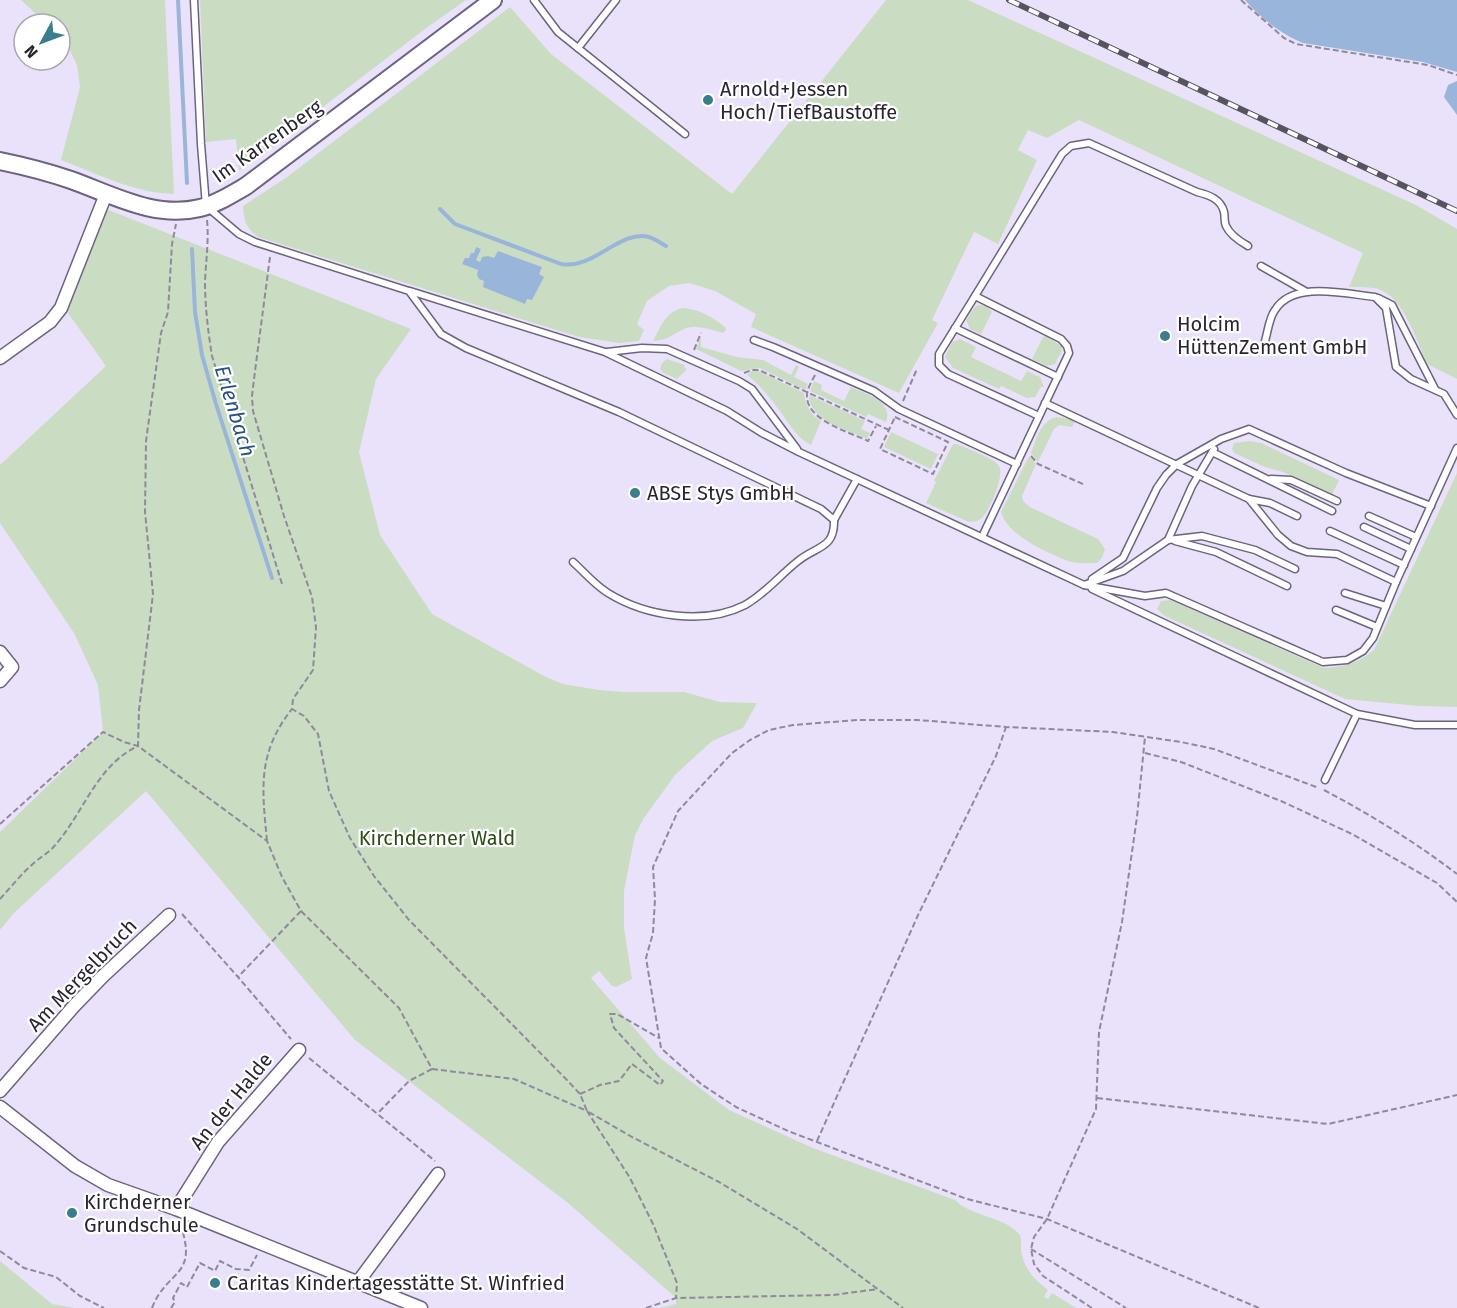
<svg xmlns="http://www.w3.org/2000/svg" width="1457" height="1308" font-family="'Fira Sans',sans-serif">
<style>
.green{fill:#caddc2}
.water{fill:#99b6da}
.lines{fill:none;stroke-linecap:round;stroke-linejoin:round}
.stream{stroke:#99b6da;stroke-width:4}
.lane-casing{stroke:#6d637e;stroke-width:9}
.street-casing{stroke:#6d637e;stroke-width:15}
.secondary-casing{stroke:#6d637e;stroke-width:20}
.path{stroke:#8f899c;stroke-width:2;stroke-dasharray:6 3;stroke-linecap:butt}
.lane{stroke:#fff;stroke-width:6}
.street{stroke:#fff;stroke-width:12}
.secondary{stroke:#fff;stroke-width:16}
.rail-casing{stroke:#585361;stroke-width:6}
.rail{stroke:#fff;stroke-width:4;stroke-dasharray:11;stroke-linecap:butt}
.poi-dot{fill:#3a7d8d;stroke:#fff;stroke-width:2}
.labels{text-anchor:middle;stroke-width:4.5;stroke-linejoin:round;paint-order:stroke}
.poi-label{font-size:20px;fill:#292530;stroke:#fff;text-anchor:start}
.street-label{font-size:20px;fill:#292530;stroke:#fff}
.park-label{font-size:20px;fill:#2a4b14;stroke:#fff}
.water-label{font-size:21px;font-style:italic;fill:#295180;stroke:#fff}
</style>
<rect width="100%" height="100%" fill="#eae2fb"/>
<g class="green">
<path d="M21 0H165L174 194C134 193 98 174 61 160L80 87 77 65 67 45 60 40V24H44L35 13Z"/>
<polygon points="200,0 466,0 425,29 239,171 236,139 206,142"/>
<path d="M886 0H968L1416 205 1457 229V379L1427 364C1417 342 1404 297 1378 289 1370 287 1359 287 1349 287L1363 253 1079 120 1047 138 1028 130 1018 150 1037 160 998 244 974 232 932 320 938 323 899 393 751 327 756 314 715 291 689 283 669 286 647 301 637 324 644 330 639 341 620 343 579 337 258 237C246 228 244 221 243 206L287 177 510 7 551 54 732 194Z"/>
<path d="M106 209 411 329 376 379 359 452 380 535 432 614 544 676 563 684 599 690 623 692H684L720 702 757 703 743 728 712 741 675 775 644 818 635 835 624 891V928L632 979 616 987 612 986 599 971 591 978 660 1058 729 1110 813 1148 955 1200C971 1217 1003 1215 1020 1235 1022 1242 1020 1249 1022 1255 1026 1271 1036 1281 1048 1290L1044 1297 1048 1299 1052 1293 1076 1308H659L676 1304V1298L568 1203 355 1040 146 791 14 913 0 930V832L103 732 98 685 74 633 0 523V465L106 366 65 309Z"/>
<polygon points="978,305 986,306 992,312 981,334 970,329 966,320 974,308"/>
<path d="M682 308C700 309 712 317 725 327L726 330 723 333C711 330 695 324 684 329 671 335 669 340 653 341 661 326 665 313 682 308Z"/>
<polygon points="1046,336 1061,346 1062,351 1055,364 1047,366 1032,359 1043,337"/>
<polygon points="701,337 701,347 737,357 763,360 791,375 796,365 799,367 794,377 808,384 805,390 760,368 741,371 696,349"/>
<polygon points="960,339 976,347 971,357 1021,381 1027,371 1040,377 1044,387 1041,387 1035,397 1027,398 1001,386 999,389 953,368 945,357 952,342"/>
<polygon points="667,359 685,365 684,367 687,369 677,379 664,373 660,369 662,363"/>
<path d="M752 371H758L804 393C805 404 811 416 821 421L811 445C797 438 791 426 782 414 772 400 760 385 747 375Z"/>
<path d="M814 381 822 385 821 390 844 401 851 387C865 394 894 401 886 422L868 414 866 417 810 391Z"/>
<path d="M809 395 865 421 861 429 870 433 867 439C848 430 809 421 809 395Z"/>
<path d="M1057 417 1076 420 1072 427 1059 425 1054 429 1038 462 1031 453C1037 438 1040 421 1057 417Z"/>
<polygon points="891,432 938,454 931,469 884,447"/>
<polygon points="1250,441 1261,443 1339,480 1332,495 1283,472 1265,467 1234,453 1232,449 1234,443"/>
<path d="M953 444H957C967 449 993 457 999 466 1005 475 990 510 982 518 978 521 974 522 969 522L926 503 936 482 934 481Z"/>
<path d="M1029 456 1036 464 1022 496 1023 501 1030 507 1098 539 1105 549 1102 558 1097 563C1087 563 1077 564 1068 561 1047 553 1007 535 1001 512Z"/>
<path d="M1457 473V707L1419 706 1345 699 1165 616 1157 609 1161 601 1170 600 1324 668C1344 667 1358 663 1374 650Z"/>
<polygon points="0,1261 52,1304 75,1308 0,1308"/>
</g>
<g class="water">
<path d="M1245 0H1457V72L1423 62 1303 43C1282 35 1259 17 1245 0Z"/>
<polygon points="1457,81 1457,115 1444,97 1448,85"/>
<polygon points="476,247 481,249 476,260 480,262 482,257 488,256 494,258 498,251 542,267 539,274 544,277 532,300 527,299 525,304 483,287 484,281 479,279 477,275 478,270 462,264 465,258 469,258 471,253 474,253"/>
</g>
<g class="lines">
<g class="stream">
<polyline points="178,0 187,183"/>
<path d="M440 209 455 224 561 264C594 270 620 229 649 237 655 239 661 243 666 246"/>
<polyline points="192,249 195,312 202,355 216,404 272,578"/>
</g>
<defs>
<g id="lane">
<path d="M194 0 201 144 206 206 239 234 255 242 409 291 441 334 466 348 619 412 821 509 834 520C835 549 816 546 798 561 780 575 765 594 745 605 704 626 645 616 608 593 595 585 584 572 573 562"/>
<polyline points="534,0 558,32 685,134"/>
<polyline points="578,48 616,0"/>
<polyline points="1261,266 1305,291"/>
<polyline points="410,291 605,352 727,411 762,433 799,452 1084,585 1123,571 1168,540 1202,536 1255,550 1295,569"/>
<polyline points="975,296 939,354 939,365 948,374 1039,416"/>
<polyline points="1378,298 1392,305 1435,389"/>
<polyline points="955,328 1058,377"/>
<polyline points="754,340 773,347 874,391 899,409 1017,464"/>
<path d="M1265 341C1268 331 1269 318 1275 310 1293 280 1346 294 1375 297L1386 308 1396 367 1411 379 1444 394 1457 415"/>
<polyline points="607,352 642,348 667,349 739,381 752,389 797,449"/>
<polyline points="1045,403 1249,499 1278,535 1291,546 1307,552 1337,554 1396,582"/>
<polyline points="1212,452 1332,511"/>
<polyline points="1271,479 1291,480 1337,501"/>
<polyline points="1249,499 1270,503 1297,516"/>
<polyline points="1369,516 1416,537"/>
<polyline points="834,520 857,479"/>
<polyline points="1364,527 1411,549"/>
<polyline points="1330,531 1404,565"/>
<path d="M982 537 1069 353 1067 346 1061 339 975 296 1062 154 1071 146 1089 143 1197 192C1209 195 1221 199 1224 212 1225 216 1224 222 1226 226 1230 235 1241 242 1248 246"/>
<polyline points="1168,540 1192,486 1214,449"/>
<polyline points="1175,541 1216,552 1287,586"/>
<polyline points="1092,579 1123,558 1157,488 1166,475 1177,464 1221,439 1249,429 1346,473 1431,506"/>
<polyline points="1084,585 1145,596 1166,593 1323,662 1347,660 1363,651 1373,638 1396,582 1457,448"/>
<polyline points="1092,589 1357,714 1415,725 1457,725"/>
<polyline points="1345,593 1386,606"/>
<polyline points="1336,610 1377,627"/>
<polyline points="1325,780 1357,714"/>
</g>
<g id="street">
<polyline points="0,358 50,322 61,308 106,194"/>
<polyline points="0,652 12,667 0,681"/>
<polyline points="0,1091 74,1006 103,976 169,915"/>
<polyline points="0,1107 75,1166 108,1185 176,1209 421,1308"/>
<polyline points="176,1209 218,1142 299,1050"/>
<polyline points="358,1282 438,1174"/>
</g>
<path id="secondary" d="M0 161C24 166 48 172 71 180 113 195 155 219 200 208 217 204 232 194 246 186L493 0"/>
</defs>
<use href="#lane" class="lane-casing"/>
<use href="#street" class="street-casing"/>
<use href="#secondary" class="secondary-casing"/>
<g class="path">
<polyline points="1241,0 1284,38 1296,44 1428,65 1457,75"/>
<path d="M207 220C209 240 206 260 205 281 205 306 208 331 212 356L282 584"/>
<polyline points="270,257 255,371 252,396 253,411 284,516 312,597 316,627 313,670 293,699 292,709 304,716 318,734 329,791 350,838 374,876 409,920 566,1079 580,1094 587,1111 632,1137 719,1182 797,1229 903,1308"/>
<polyline points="694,350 701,333"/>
<polyline points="744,373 752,370 759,370 889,430"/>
<path d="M815 375C812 381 806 390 807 398 809 421 849 432 868 441L876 426"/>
<polyline points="903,401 917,369"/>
<polygon points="895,417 948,442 933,474 880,449"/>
<polyline points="1031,456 1038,464 1085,485"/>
<polyline points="1145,753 1181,762 1281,801 1354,835 1437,883 1457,902"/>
<path d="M1324 790C1371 815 1415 842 1457 874"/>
<polyline points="0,824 103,732 124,742 138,746 267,841 282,877 301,911 238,977"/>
<path d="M267 841C262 789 257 753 292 709"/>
<path d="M0 899C11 887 22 873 35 862 42 856 50 852 56 844 84 812 97 765 138 746L139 710 153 594 145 512 146 441 161 333 168 312 172 244 176 224"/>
<polyline points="301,911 399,1008 432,1069 409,1081 377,1114"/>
<polyline points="182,914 238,977 291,1039"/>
<polyline points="309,1058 435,1161"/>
<polyline points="432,1069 514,1079 587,1111 630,1178 653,1224 677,1283 676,1298"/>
<polyline points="580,1094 600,1085 619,1081 632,1064 660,1085 663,1081 614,1028 610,1014 617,1014 659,1038"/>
<polyline points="1097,1098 1328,1124 1457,1095"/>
<polyline points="817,1141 919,913 996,756 1006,727"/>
<polyline points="1031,1249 1126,1308"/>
<polyline points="0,1251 24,1268 56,1277 80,1296 104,1308"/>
<path d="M152 1308C167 1269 198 1278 181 1226"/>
<polyline points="171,1308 175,1302 173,1298 181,1283 187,1287 200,1263 215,1271 220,1261 236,1269 249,1270 257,1255"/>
<polyline points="646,1308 676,1298 833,1295 878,1289"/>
<polyline points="1092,1308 1043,1276 1034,1264 1031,1249 1034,1237 1047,1219 1096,1109 1099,1032 1122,922 1137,817 1145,737"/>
<polyline points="1259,1308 1047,1219 967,1199 788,1131 736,1107 701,1084 661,1048 646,958 653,933 655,899 653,867 678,811 732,753 750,740 769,730 793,725 857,720 918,720 1006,727 1113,732 1181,742 1214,749 1319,788"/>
</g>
<use href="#lane" class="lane"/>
<use href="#street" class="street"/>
<use href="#secondary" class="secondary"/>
<defs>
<polyline id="rail" points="1009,0 1457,211"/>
</defs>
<use href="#rail" class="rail-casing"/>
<use href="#rail" class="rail"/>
</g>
<g class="poi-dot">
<circle cx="708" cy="100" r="6"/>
<circle cx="1165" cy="336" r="6"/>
<circle cx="635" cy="493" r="6"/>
<circle cx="72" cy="1213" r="6"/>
<circle cx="215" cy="1283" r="6"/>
</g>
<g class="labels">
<g class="poi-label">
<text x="720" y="96">Arnold+Jessen<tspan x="720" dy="23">Hoch/TiefBaustoffe</tspan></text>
<text x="1177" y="331">Holcim<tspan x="1177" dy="23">HüttenZement GmbH</tspan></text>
<text x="647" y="500">ABSE Stys GmbH</text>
<text x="84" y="1209">Kirchderner<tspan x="84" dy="23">Grundschule</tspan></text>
<text x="227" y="1290">Caritas Kindertagesstätte St. Winfried</text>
</g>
<g class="street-label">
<text transform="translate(267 141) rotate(-35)" y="7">Im Karrenberg</text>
<text transform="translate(82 975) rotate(-46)" y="7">Am Mergelbruch</text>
<text transform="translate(231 1101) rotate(-51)" y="7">An der Halde</text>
</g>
<g class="park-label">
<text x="437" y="845">Kirchderner Wald</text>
</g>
<g class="water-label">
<text transform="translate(235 411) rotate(73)" y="7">Erlenbach</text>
</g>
</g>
<g transform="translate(42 42) rotate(229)"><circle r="28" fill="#ffffff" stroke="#a9a8ac" stroke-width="1.5"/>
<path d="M0-4.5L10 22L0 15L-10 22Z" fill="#3a7d8d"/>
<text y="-9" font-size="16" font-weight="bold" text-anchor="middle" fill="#292530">N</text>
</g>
</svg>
